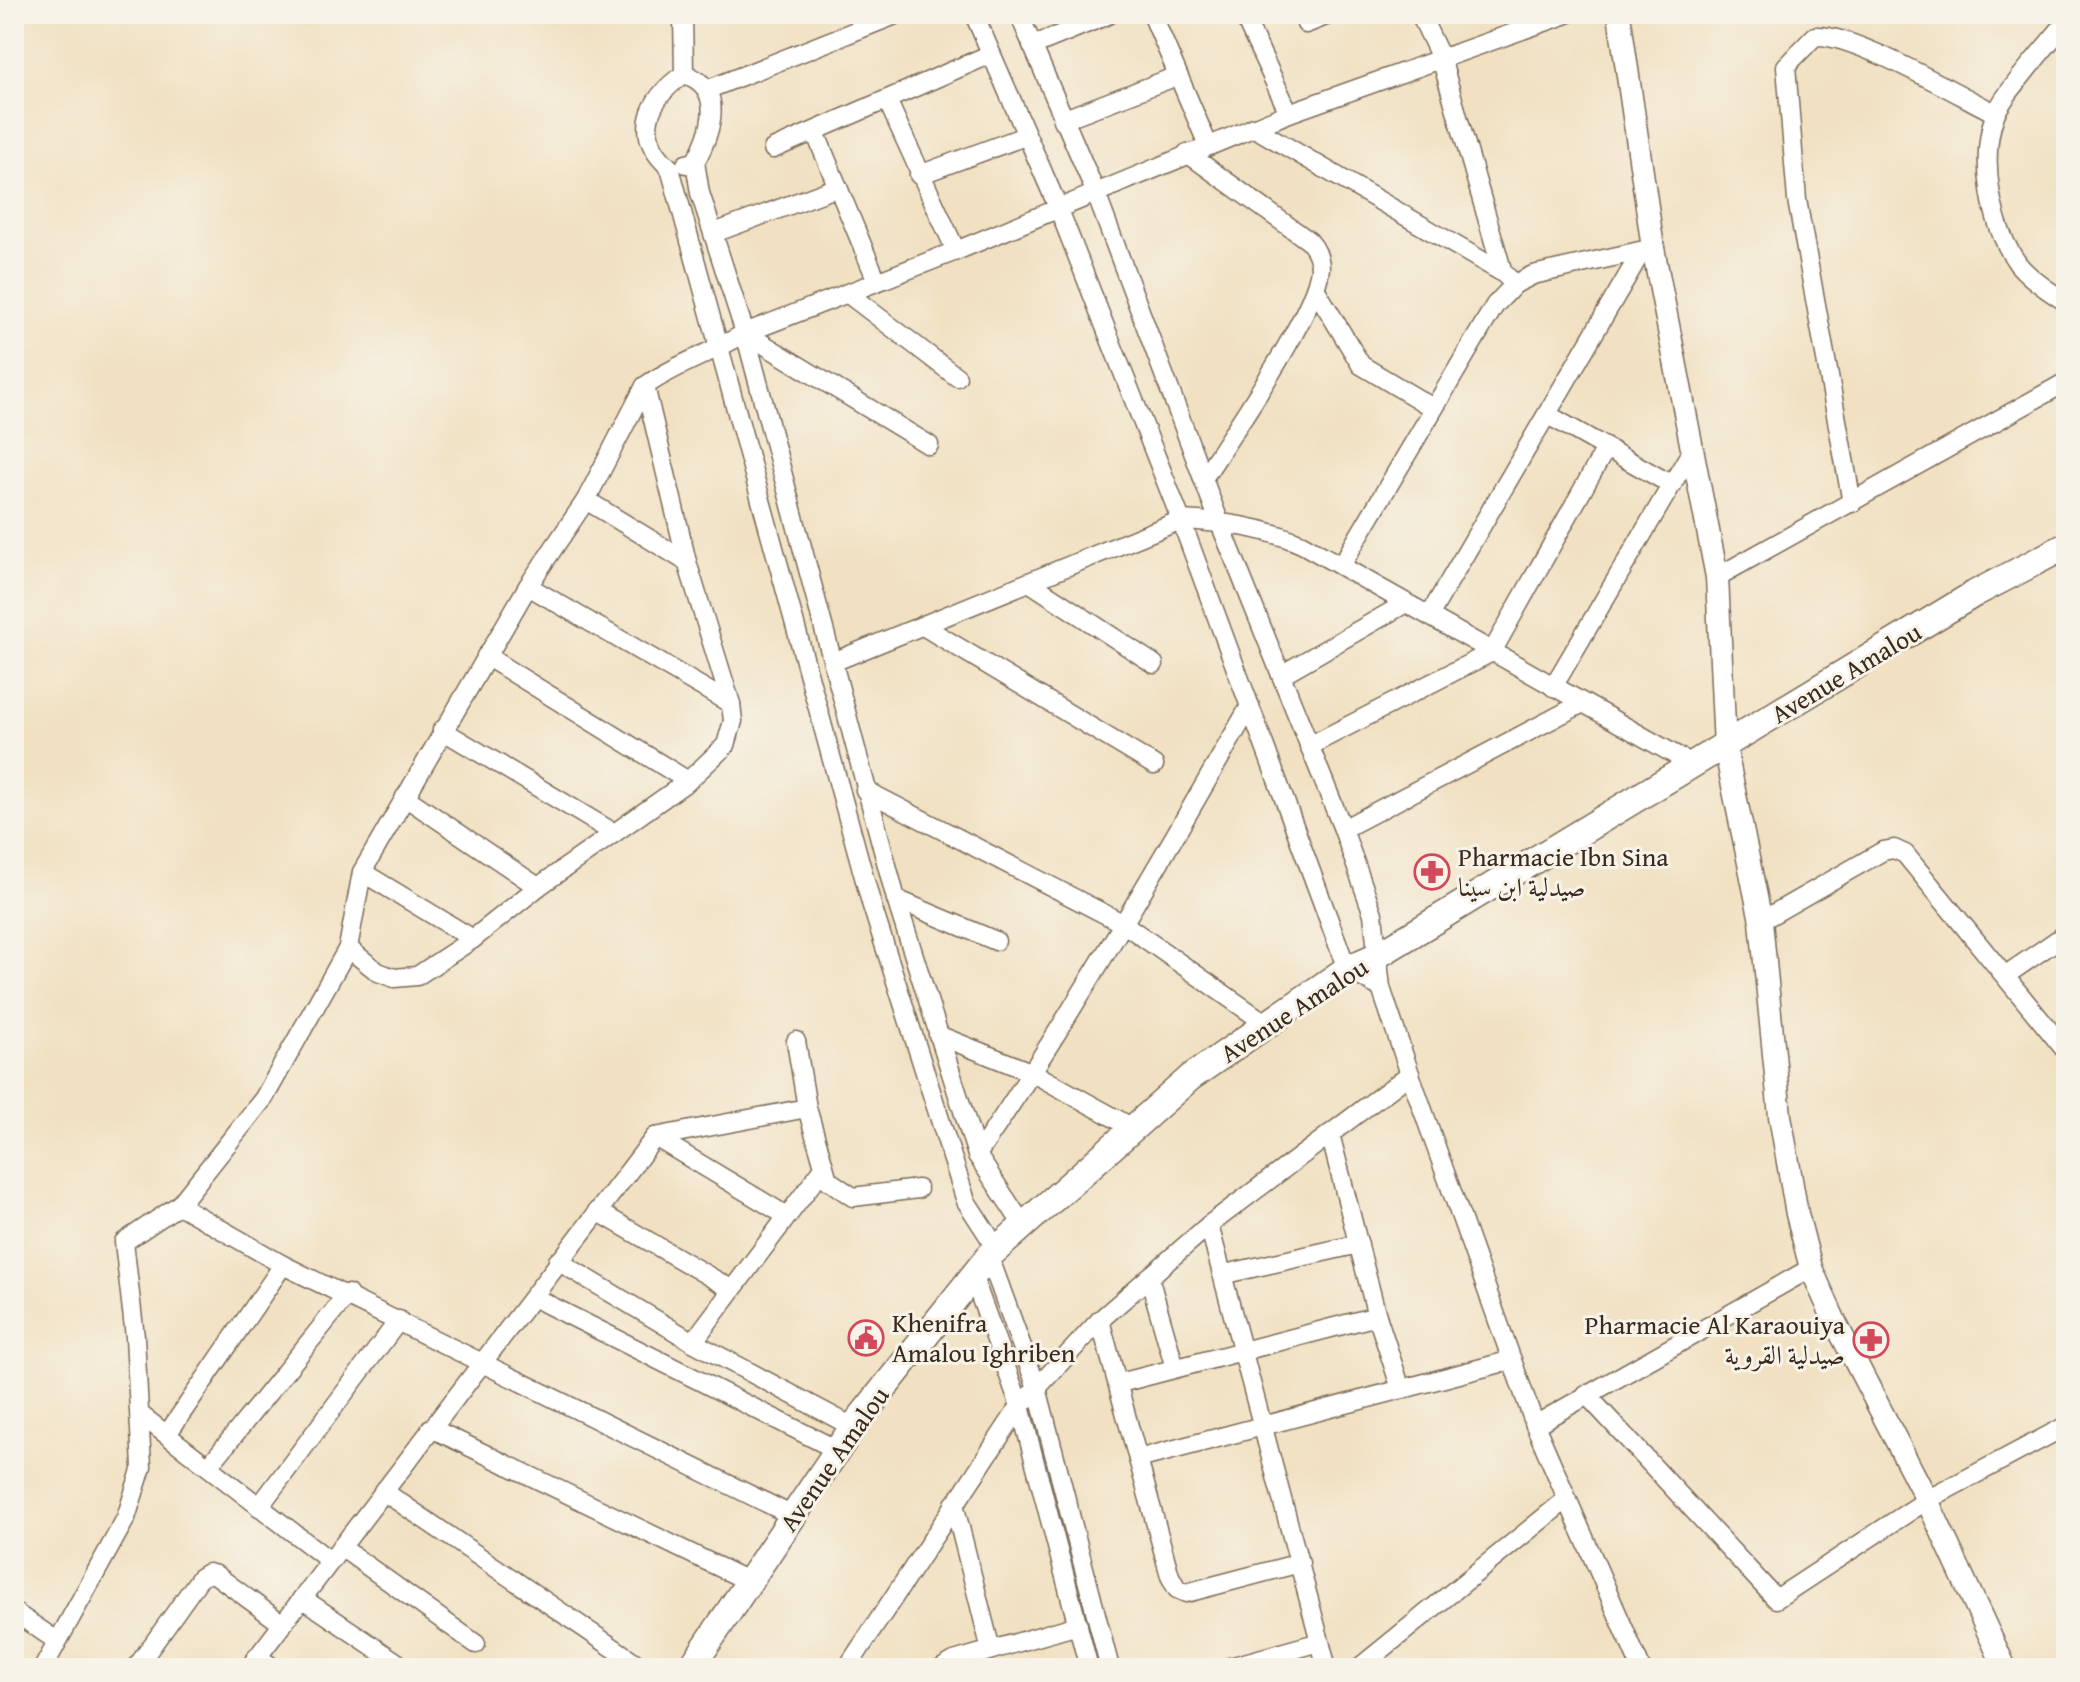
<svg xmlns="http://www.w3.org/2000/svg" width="2080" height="1682" font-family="'Gentium Book Plus',Amiri,serif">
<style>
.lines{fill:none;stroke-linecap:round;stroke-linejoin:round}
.minor-casing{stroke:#7b6a57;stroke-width:21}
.tertiary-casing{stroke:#7b6a57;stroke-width:25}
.secondary-casing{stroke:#7b6a57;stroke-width:29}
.minor{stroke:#fff;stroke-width:18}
.tertiary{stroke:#fff;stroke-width:22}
.secondary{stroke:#fff;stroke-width:26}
.labels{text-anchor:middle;stroke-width:6;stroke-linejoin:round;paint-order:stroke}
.street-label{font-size:26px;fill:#3b2a1e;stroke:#f7f3e8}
.poi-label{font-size:26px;fill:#3b2a1e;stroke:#f7f3e8;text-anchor:start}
</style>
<rect width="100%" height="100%" fill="#f7f3e8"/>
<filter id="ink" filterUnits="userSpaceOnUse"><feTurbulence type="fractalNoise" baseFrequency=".0125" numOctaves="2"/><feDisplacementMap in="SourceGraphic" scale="16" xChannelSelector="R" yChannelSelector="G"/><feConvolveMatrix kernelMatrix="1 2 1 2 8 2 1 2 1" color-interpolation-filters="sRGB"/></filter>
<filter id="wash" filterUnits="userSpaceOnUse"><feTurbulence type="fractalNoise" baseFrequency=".006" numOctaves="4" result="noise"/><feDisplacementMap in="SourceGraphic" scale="32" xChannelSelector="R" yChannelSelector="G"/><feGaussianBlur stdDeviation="1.8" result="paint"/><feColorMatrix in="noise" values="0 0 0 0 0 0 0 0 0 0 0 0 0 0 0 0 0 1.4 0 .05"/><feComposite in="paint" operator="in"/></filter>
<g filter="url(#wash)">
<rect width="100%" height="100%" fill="#f1e1c2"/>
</g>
<g filter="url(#ink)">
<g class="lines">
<defs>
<g id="minor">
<polyline points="683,14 684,74"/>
<polyline points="974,14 1058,207 1181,520 1347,969 1381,988"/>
<polyline points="1019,14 1095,191 1219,521 1343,829 1373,914 1381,988 1410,1074 1535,1425 1641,1668"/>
<polyline points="1152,14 1208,145"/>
<polyline points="1243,14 1289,113"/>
<polyline points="1420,14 1441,58 1503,273"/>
<path d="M2066 22C2050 42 2002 96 1995 115 1979 159 1991 227 2018 264 2030 279 2050 292 2066 302"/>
<polyline points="1306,24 1331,14"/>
<polyline points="1032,46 1110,14"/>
<path d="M684 74C648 99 632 135 670 168L872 906 966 1201 997 1249"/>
<path d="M684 74C726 87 712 132 695 162L686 164"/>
<polyline points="709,89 898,14"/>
<polyline points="888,102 956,251"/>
<polyline points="1062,120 1177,76"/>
<polyline points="1253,127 1503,273 1515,284"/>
<polyline points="815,132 877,281"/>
<polyline points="773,149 991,54"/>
<path d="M1187 153 1309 241C1316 249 1320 257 1320 268 1317 312 1230 436 1203 479"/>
<polyline points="695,162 700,193 745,333 896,899 977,1155 1023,1225"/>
<polyline points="919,175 1025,136"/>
<polyline points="714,233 838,187"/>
<polyline points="1316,290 1361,365 1433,408"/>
<polyline points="847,293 957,377"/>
<polyline points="745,333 929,445"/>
<polyline points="1548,415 1672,485"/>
<polyline points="586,500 687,562"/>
<path d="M1852 503 1797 200 1786 66 1815 36C1852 33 1957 94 1995 113"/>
<polyline points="1341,566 1495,305 1515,284 1533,275 1653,248"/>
<polyline points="1717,577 2066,382"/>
<polyline points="1029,582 1154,664"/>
<polyline points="528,586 731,704"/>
<polyline points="1429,616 1642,251"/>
<polyline points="923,626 1154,765"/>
<polyline points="486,656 688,781"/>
<path d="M833 662 1181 520C1223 522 1263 527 1302 544L1695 766"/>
<polyline points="1281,675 1406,603"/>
<polyline points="1553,687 1692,450"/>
<polyline points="442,730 614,833"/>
<polyline points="1309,746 1492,652 1606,448"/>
<polyline points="865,790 1124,924 1268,1025"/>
<polyline points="405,797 538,887"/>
<polyline points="1343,829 1581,704"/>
<polyline points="362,872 473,939"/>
<polyline points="896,899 996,941"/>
<polyline points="1761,921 1883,851 1894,849 1905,854 2066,1051"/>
<polyline points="348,948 378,972 394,978 417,976 473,939 538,887 688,781 726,745 733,721 731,704 687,562 645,386"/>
<polyline points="2006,975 2066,934"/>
<polyline points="938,1035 1033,1073 1131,1127"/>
<polyline points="796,1041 807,1108 828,1180 853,1197 918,1189"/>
<polyline points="1330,1134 1377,1316 1401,1389"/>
<polyline points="655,1137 785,1215"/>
<path d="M977 1155C1076 1010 1162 858 1250 706"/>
<polyline points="179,1205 283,1265 793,1516"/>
<polyline points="597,1211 731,1289"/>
<polyline points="1209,1225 1327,1668"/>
<polyline points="989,1256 1037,1388 1110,1668"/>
<polyline points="558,1261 693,1342 853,1427"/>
<polyline points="972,1274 1020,1406 1089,1668"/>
<polyline points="1225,1274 1359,1244"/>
<polyline points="1149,1277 1175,1368"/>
<polyline points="535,1298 837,1450"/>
<polyline points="1100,1320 1170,1576 1177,1589 1186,1593 1300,1563"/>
<polyline points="693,1342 822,1170"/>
<polyline points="1120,1383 1377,1316"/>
<polyline points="1586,1394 1776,1599 1927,1500 2066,1426"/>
<polyline points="141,1415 330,1561"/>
<polyline points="1535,1425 1811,1268"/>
<polyline points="431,1428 750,1582"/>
<polyline points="168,1433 283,1265"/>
<polyline points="1138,1459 1512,1360"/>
<polyline points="209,1466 348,1294"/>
<polyline points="383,1491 643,1668"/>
<polyline points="954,1504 991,1650"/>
<polyline points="259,1507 399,1320"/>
<polyline points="341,1547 476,1644"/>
<polyline points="302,1598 405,1668"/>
<polyline points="14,1612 57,1641"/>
<polyline points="257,1657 274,1668"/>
<path d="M43 1668 126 1518 142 1467 135 1337 124 1242 179 1205 264 1098 348 948 362 872 528 586 586 500 645 386C676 364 712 353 745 333L956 251 1289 113 1567 14"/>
<polyline points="136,1668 200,1578 208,1573 216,1575 281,1623"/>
<polyline points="249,1668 655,1137 807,1108"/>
<polyline points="847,1668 1020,1406 1100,1320 1209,1225 1410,1074"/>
<polyline points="942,1668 954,1661 1078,1625"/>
<polyline points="1226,1668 1320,1642"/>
<polyline points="1359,1668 1567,1499"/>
</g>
<polyline id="tertiary" points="1619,14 1653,248 1717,577 1725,747 1761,921 1780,1116 1797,1214 1811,1268 1835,1322 1927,1500 2005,1668"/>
<polyline id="secondary" points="691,1668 853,1427 989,1256 1191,1077 1347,969 1378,955 1974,594 2066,546"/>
</defs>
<use href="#minor" class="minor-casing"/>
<use href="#tertiary" class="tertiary-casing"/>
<use href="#secondary" class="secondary-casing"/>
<use href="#minor" class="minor"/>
<use href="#tertiary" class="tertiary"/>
<use href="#secondary" class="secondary"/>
</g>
</g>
<defs>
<symbol id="pharmacy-ring" viewBox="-11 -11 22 22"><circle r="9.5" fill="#f7f3e8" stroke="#d1495b" stroke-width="1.5"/><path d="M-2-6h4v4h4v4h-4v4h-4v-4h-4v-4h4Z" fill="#d1495b"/></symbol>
<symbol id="civic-ring" viewBox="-11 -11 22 22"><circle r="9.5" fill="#f7f3e8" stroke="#d1495b" stroke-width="1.5"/><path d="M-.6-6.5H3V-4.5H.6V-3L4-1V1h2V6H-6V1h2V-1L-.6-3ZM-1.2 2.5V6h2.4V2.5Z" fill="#d1495b"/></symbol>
</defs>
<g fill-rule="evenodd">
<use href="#pharmacy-ring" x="1412" y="852" width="40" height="40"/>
<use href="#civic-ring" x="846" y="1318" width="40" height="40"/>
<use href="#pharmacy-ring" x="1851" y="1320" width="40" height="40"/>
</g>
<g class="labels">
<g class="street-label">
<text transform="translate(1846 673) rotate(-31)" y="9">Avenue Amalou</text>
<text transform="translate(1294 1010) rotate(-33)" y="9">Avenue Amalou</text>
<text transform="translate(834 1459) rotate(-55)" y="9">Avenue Amalou</text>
</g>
<g class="poi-label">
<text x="1458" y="866">Pharmacie Ibn Sina<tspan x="1458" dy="30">صيدلية ابن سينا</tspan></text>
<text x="892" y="1332">Khenifra<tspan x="892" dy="30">Amalou Ighriben</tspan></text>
<text x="1845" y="1334" text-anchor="end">Pharmacie Al Karaouiya<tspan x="1845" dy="30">صيدلية القروية</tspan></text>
</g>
</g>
<rect width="2080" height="1682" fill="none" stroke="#f7f3e8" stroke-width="48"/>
</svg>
